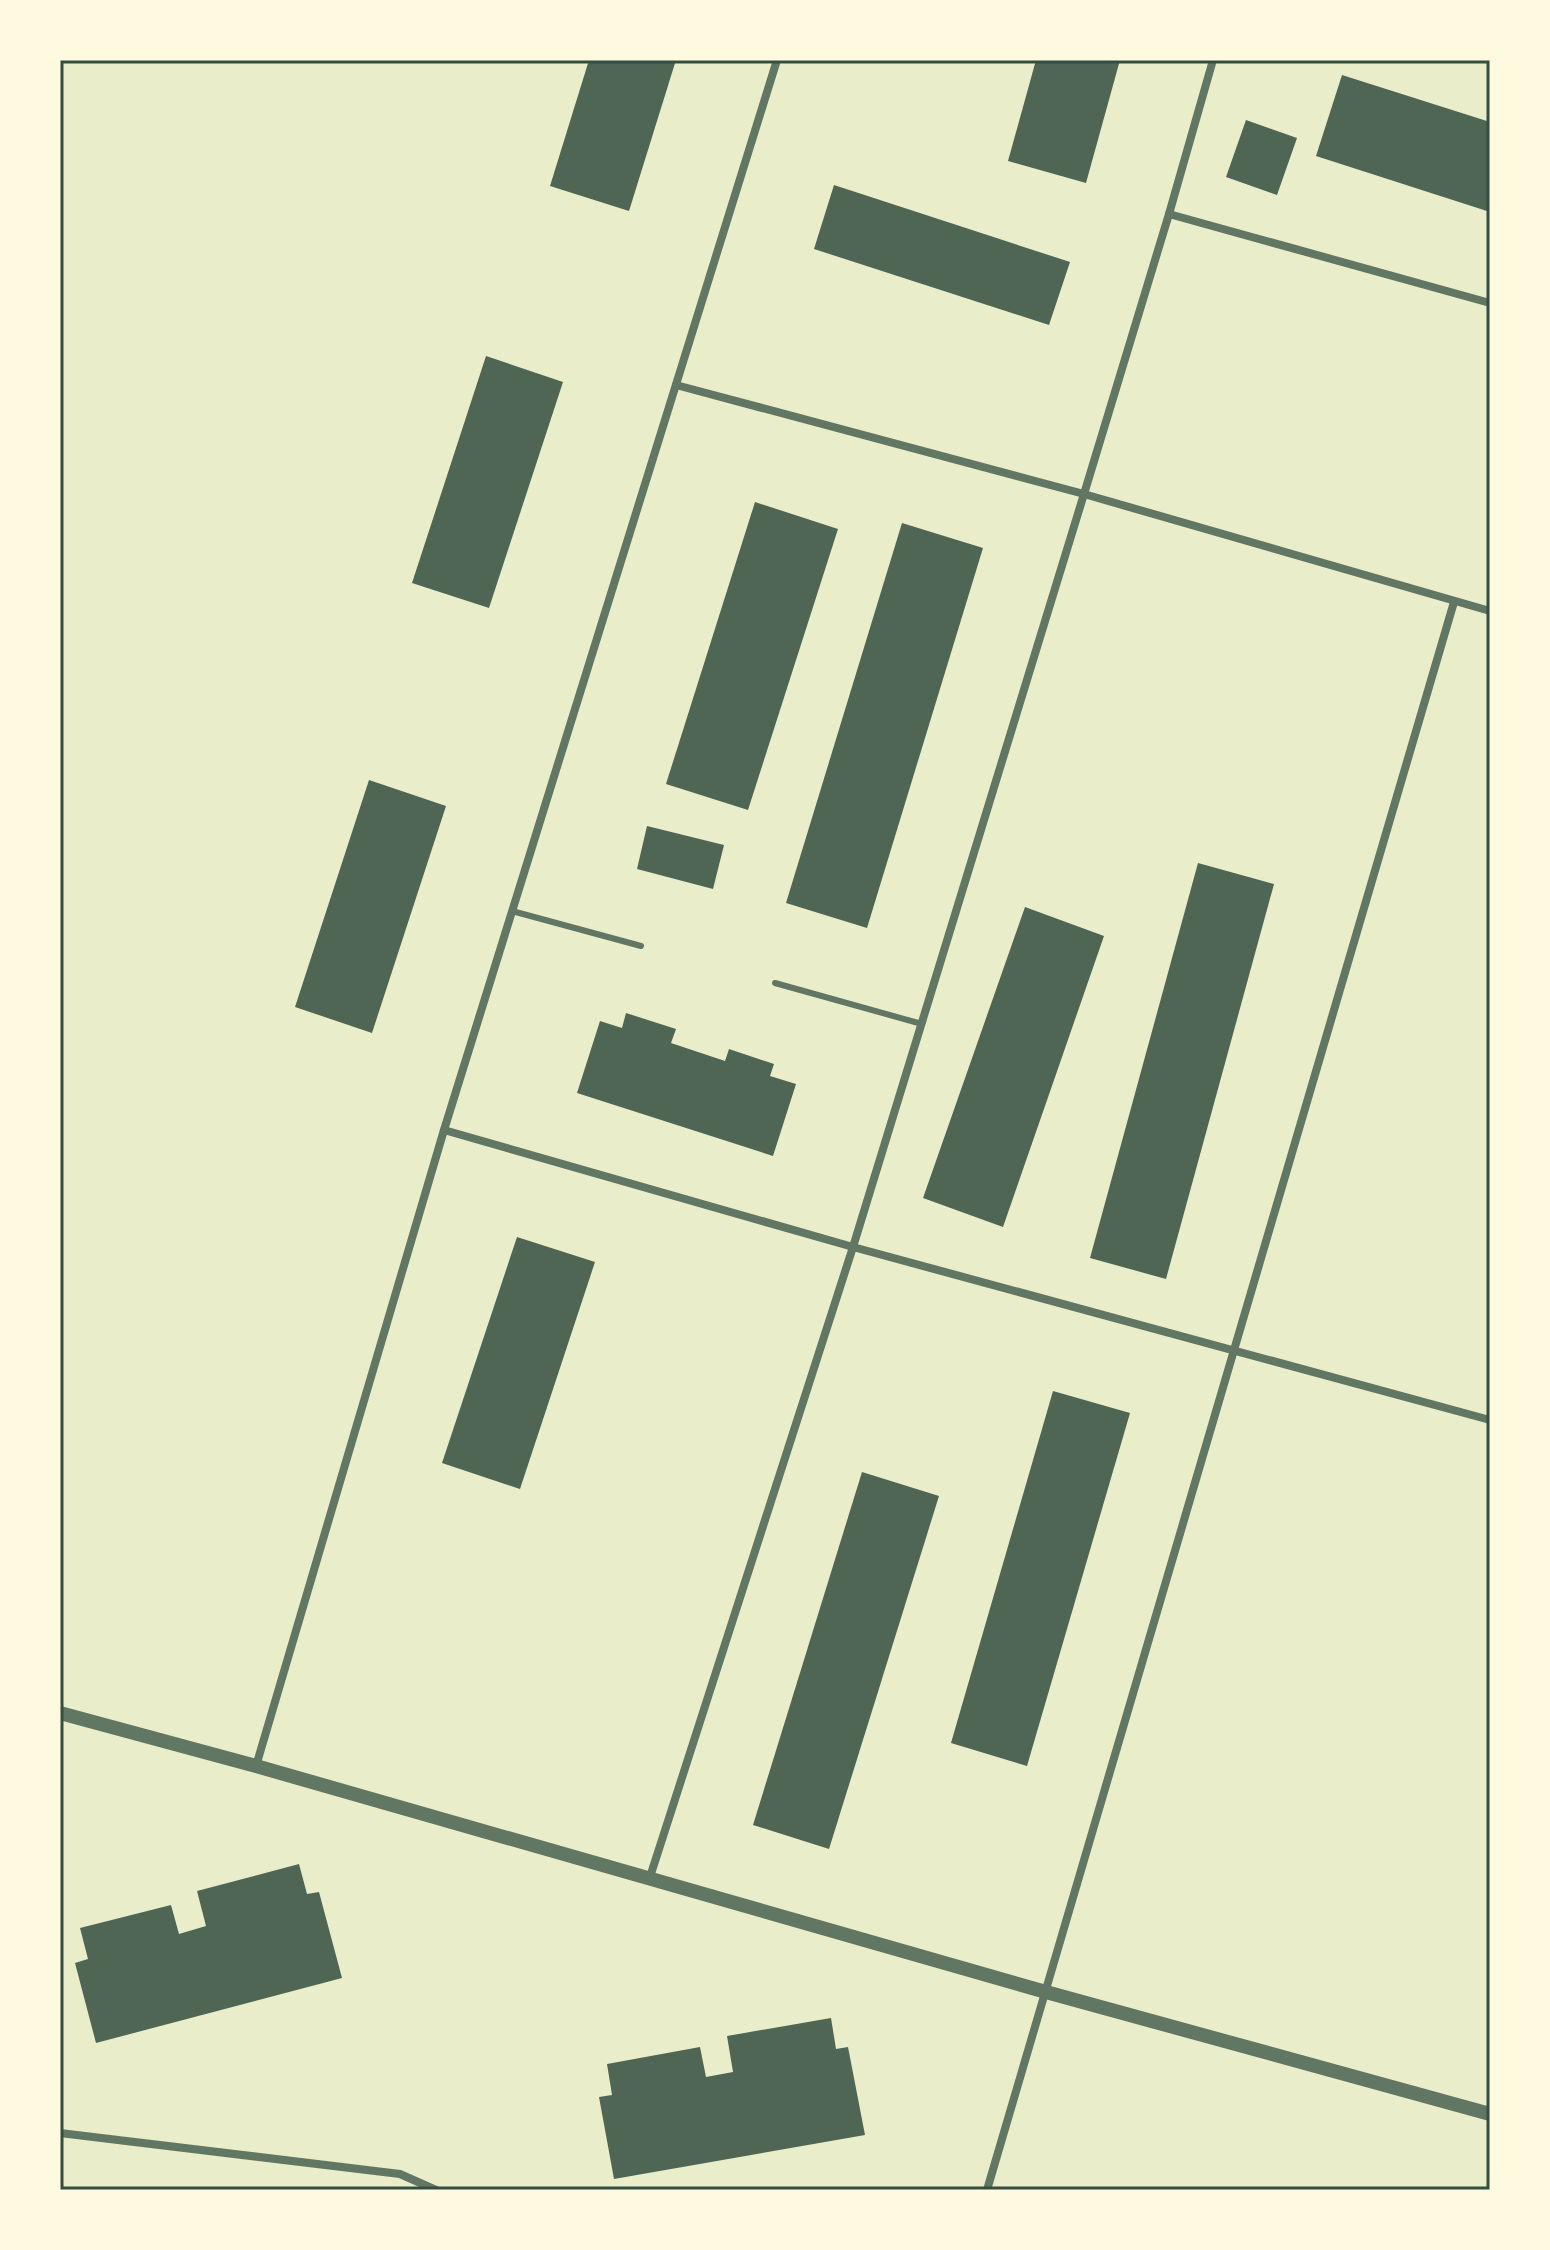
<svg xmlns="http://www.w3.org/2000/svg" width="1550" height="2250" font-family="Poppins,sans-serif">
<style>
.building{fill:#4f6655}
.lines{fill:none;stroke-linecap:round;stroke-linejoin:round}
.service{stroke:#617663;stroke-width:6}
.minor{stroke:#617663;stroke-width:8}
.tertiary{stroke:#617663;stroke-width:14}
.neatline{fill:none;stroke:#344e41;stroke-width:3}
</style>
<rect width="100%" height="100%" fill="#e9edc9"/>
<g class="building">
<polygon points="589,60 676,60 629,211 550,186"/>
<polygon points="1036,60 1120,60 1086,183 1008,161"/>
<polygon points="1342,75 1490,122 1490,212 1316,156"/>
<polygon points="1246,120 1297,138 1277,195 1226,177"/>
<polygon points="834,185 1070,262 1049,325 814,249"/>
<polygon points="486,356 563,382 489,608 412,583"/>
<polygon points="755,502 838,529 748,810 666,784"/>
<polygon points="902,523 983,548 867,928 786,903"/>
<polygon points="369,780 446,806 372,1033 295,1007"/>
<polygon points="647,826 724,845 713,889 637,869"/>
<polygon points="1198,863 1274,884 1166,1279 1090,1258"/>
<polygon points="1025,907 1104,936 1003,1227 923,1198"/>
<polygon points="626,1013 676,1029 671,1043 725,1061 729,1049 774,1064 770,1076 796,1084 773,1156 577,1093 600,1021 622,1028"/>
<polygon points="517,1237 595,1262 520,1489 442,1463"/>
<polygon points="1053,1391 1130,1413 1027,1766 951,1743"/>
<polygon points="862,1472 939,1496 829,1849 753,1825"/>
<polygon points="299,1864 307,1894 319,1892 342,1978 96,2043 75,1963 88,1959 80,1928 171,1905 179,1934 206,1926 197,1891"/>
<polygon points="831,2018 836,2049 848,2047 865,2135 614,2179 599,2097 612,2095 607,2064 700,2047 706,2077 733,2072 727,2036"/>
</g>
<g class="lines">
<g class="service">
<polyline points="512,911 641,946"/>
<polyline points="775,983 922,1024"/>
</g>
<g class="minor">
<polyline points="1169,214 1490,303"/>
<polyline points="676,385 1084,494 1490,611"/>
<polyline points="444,1130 853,1247 1490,1420"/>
<polyline points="256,1766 444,1130 777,60"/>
<polyline points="649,1880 853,1247 1084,494 1169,214 1213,60"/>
<polyline points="60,2133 400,2174 436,2190"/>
<polyline points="987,2190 1454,602"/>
</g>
<polyline class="tertiary" points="60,1713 256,1766 1046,1992 1490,2114"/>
</g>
<rect width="1550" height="2250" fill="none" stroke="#fefae0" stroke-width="124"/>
<rect x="62" y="62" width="1426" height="2126" class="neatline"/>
</svg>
